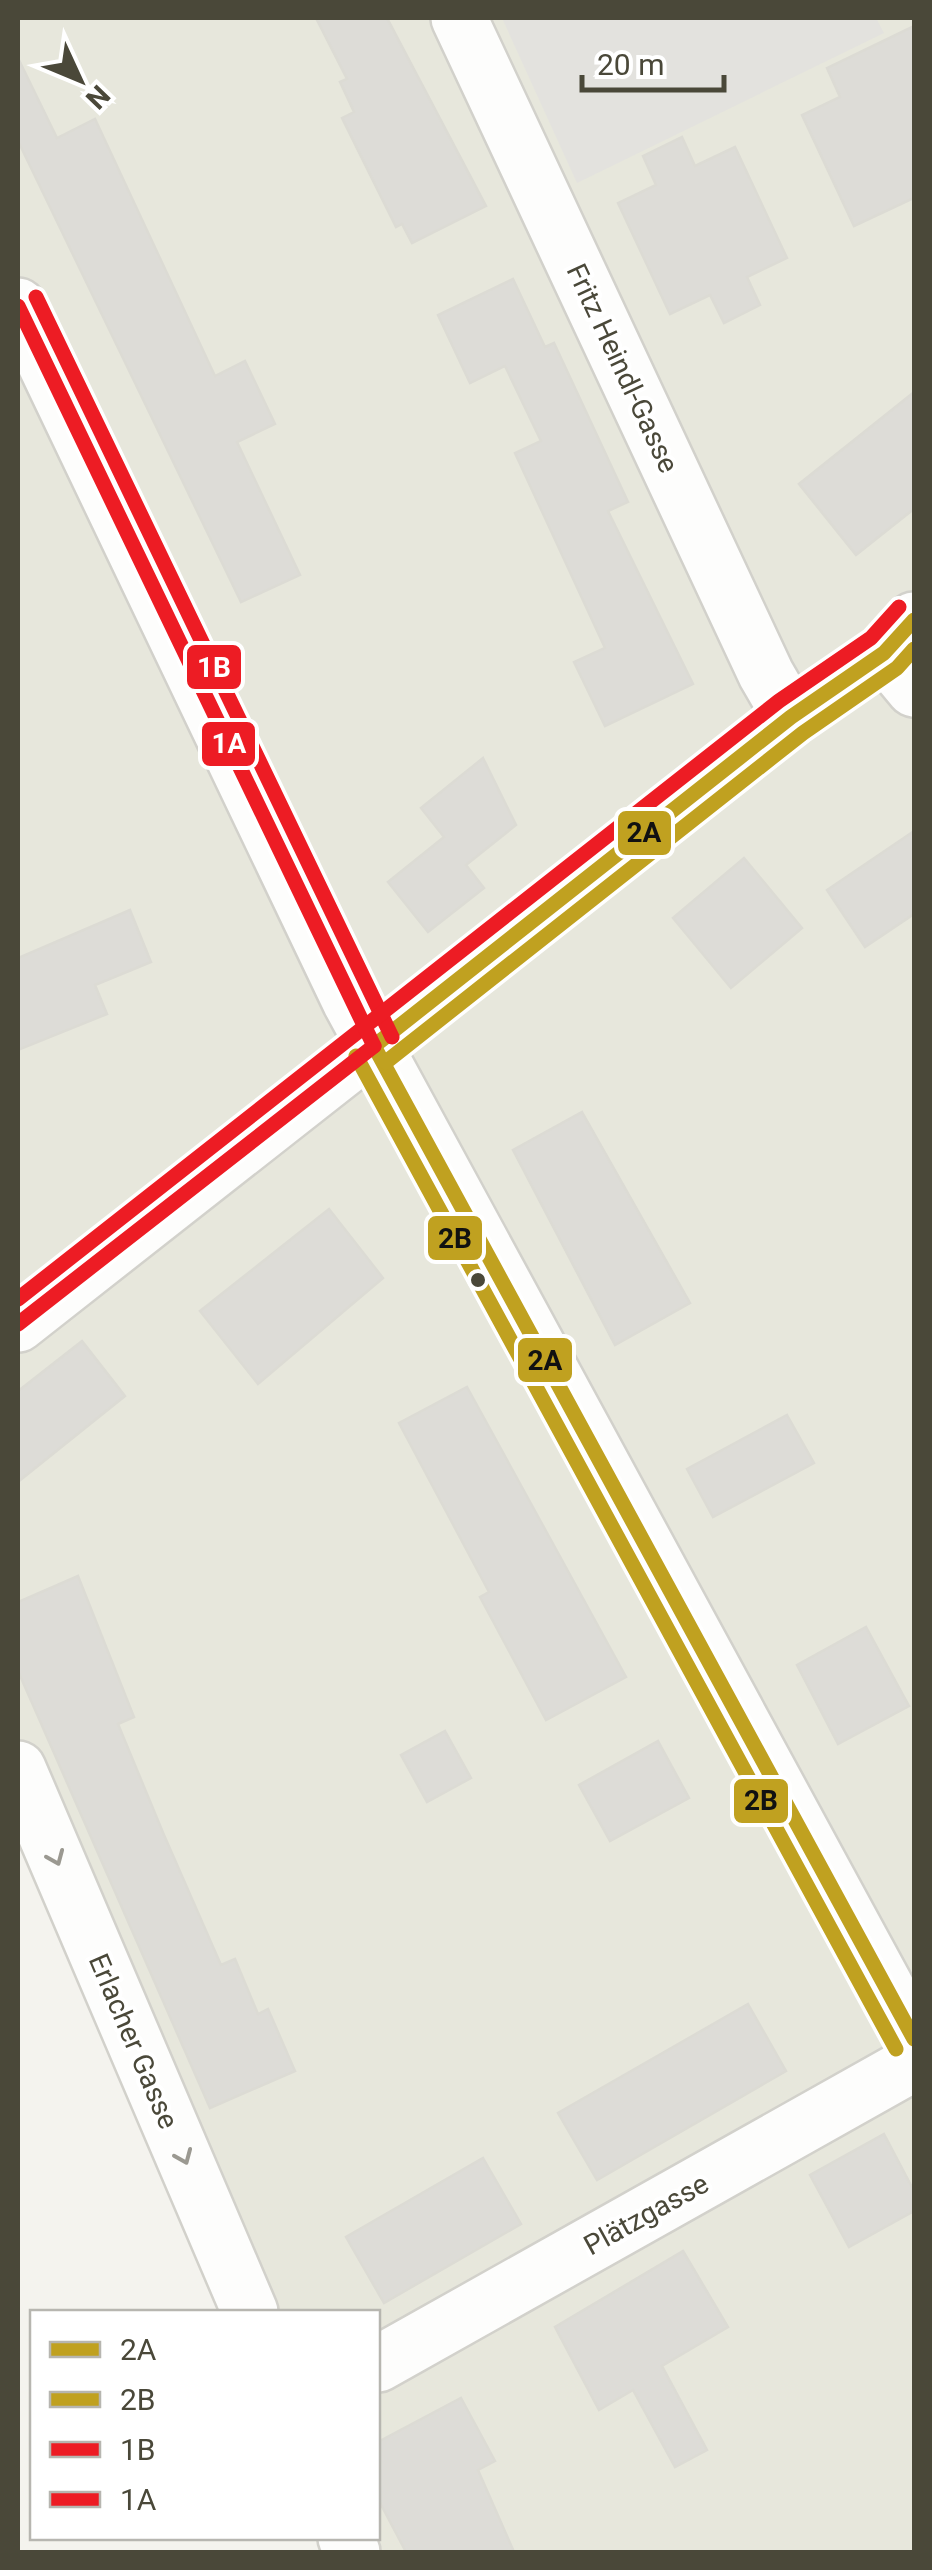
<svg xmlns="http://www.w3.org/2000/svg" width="932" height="2570" font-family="Roboto,sans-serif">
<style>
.residential{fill:#e7e7dc}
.parking{fill:#e3e2de}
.building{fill:#dddcd7;stroke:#dcdbd4;stroke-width:2.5}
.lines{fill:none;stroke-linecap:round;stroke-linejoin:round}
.minor-casing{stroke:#d2d1cb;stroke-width:60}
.minor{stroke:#fdfdfc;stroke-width:55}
.bus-1-casing{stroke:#fff;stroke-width:22}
.bus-2-casing{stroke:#fff;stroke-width:22}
.bus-3-casing{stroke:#fff;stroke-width:22}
.bus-4-casing{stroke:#fff;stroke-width:22}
.bus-1{stroke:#c0a120;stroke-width:15}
.bus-2{stroke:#c0a120;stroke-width:15}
.bus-3{stroke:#ed1c24;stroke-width:15}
.bus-4{stroke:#ed1c24;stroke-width:15}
.oneway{stroke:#9b9991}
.bus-dot{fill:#4a4839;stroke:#fff;stroke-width:4}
.labels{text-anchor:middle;stroke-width:8;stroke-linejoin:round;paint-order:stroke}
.street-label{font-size:28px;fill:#4a4839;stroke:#fff}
.line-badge{stroke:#fff;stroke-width:4}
.badge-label{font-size:28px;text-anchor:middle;font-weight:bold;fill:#fff}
.pale-badge-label{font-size:28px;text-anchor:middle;font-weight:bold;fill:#111}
</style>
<rect width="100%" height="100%" fill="#f4f3ee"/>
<polygon class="residential" points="18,18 914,18 914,2552 330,2552 324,2538 378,2538 378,2312 231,2312 18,1787"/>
<polygon class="parking" points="502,18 876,18 884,33 577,183"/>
<g class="building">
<polygon points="316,18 387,18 486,206 412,243 402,224 396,227 342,118 354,112 340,82 347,79"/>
<polygon points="914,26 914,198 854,226 802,115 840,97 827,68"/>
<polygon points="18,58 57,138 95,119 215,376 245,361 275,424 237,442 300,575 241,602 18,141"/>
<polygon points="682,137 695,166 735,147 787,258 747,277 760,305 724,323 710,295 670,314 618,203 656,185 643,156"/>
<polygon points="513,279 545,347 554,343 628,502 608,511 693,684 605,726 574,662 605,648 515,453 541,441 505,366 470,383 438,315"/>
<polygon points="914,392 914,509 856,555 799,484"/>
<polygon points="483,758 516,825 466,865 484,888 428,932 388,882 444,837 421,808"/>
<polygon points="914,831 914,914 865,947 827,890"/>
<polygon points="744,858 802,928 731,988 673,918"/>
<polygon points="130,910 151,962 95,985 107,1014 18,1050 18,958"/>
<polygon points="582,1112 690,1303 615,1345 513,1150"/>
<polygon points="329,1209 383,1278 258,1384 200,1311"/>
<polygon points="82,1341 125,1396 18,1482 18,1391"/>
<polygon points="467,1387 626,1677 546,1720 480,1597 489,1592 399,1423"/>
<polygon points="787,1415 814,1463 713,1517 687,1469"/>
<polygon points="78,1576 134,1717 118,1724 164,1835 221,1965 235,1959 258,2014 268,2009 295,2071 210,2108 18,1671 18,1602"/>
<polygon points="866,1627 909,1706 838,1744 797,1665"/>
<polygon points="445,1731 471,1778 427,1802 401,1755"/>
<polygon points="658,1741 689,1798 610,1841 579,1785"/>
<polygon points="748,2004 786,2071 597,2180 558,2113"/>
<polygon points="884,2134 914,2191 914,2211 849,2247 810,2175"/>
<polygon points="483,2158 521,2224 384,2303 346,2237"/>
<polygon points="683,2251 728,2327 662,2366 707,2450 675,2467 633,2390 599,2410 555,2327"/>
<polygon points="461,2398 495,2461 478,2470 514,2552 406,2552 378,2499 378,2442"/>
</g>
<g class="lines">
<defs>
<g id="minor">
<polyline points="459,18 766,674 791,717"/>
<polyline points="18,306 350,1001 914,2039"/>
<polyline points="884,653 914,689"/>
<polyline points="18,1324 791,717 884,653 914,620"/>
<polyline points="18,1769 250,2312"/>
<polyline points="378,2364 914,2063"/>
<polyline points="346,2538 352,2552"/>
</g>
</defs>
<use href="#minor" class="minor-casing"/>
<use href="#minor" class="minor"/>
<defs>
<g id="bus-1">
<polyline points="374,1046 914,2039"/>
<polyline points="374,1046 791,717 884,653 914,620"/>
</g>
<g id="bus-2">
<polyline points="356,1056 896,2049"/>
<polyline points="386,1062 803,733 897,668 914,649"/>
</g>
<g id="bus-3">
<polyline points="36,297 392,1037"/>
<polyline points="18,1299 779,701 871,638 899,607"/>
</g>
<g id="bus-4">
<polyline points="18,306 374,1046"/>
<polyline points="18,1324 374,1046"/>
</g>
</defs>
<use href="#bus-1" class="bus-1-casing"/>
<use href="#bus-2" class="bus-2-casing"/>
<use href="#bus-3" class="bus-3-casing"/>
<use href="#bus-4" class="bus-4-casing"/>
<use href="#bus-1" class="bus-1"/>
<use href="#bus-2" class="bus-2"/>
<use href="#bus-3" class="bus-3"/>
<use href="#bus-4" class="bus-4"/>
</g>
<defs><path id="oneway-chevron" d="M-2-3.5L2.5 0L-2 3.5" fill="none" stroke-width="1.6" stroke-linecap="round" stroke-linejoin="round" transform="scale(2.5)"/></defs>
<g class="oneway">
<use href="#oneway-chevron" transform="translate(56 1858) rotate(67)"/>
<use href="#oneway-chevron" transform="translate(184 2157) rotate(67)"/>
</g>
<circle class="bus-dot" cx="478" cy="1280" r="9"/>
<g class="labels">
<g class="street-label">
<text transform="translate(623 368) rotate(65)" y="10">Fritz Heindl-Gasse</text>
<text transform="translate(134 2041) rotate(67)" y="10">Erlacher Gasse</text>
<text transform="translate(646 2214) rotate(-29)" y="10">Plätzgasse</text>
</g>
</g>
<g class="line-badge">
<rect x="185" y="643" width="58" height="48" rx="10" fill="#ed1c24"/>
<rect x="200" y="720" width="57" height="48" rx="10" fill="#ed1c24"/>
<rect x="616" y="809" width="57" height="48" rx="10" fill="#c0a120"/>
<rect x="426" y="1214" width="58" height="48" rx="10" fill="#c0a120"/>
<rect x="516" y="1336" width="58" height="48" rx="10" fill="#c0a120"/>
<rect x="732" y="1777" width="58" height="48" rx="10" fill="#c0a120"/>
</g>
<g class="badge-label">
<text x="214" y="677">1B</text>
<text x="229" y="753">1A</text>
</g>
<g class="pale-badge-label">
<text x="644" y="842">2A</text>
<text x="455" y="1248">2B</text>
<text x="545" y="1370">2A</text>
<text x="761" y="1810">2B</text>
</g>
<rect width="932" height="2570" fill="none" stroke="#4a4839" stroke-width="40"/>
<rect x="30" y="2310" width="350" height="230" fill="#ffffff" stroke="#b7b6b0" stroke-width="2.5"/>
<rect x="50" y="2342" width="50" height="15" fill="#c0a120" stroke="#b7b6b0" stroke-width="2.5"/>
<text x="120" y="2360" font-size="30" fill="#4a4839">2A</text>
<rect x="50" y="2392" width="50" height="15" fill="#c0a120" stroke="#b7b6b0" stroke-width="2.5"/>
<text x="120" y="2410" font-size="30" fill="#4a4839">2B</text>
<rect x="50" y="2442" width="50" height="15" fill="#ed1c24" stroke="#b7b6b0" stroke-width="2.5"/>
<text x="120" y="2460" font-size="30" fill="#4a4839">1B</text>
<rect x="50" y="2492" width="50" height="15" fill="#ed1c24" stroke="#b7b6b0" stroke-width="2.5"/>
<text x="120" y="2510" font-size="30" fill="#4a4839">1A</text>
<g transform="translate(80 80) rotate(134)" stroke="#ffffff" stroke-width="8" paint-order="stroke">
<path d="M0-8L18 38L0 25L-18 38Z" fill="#4a4839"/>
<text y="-15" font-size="28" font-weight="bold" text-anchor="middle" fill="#4a4839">N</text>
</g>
<path d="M582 75v15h142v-15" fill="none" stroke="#4a4839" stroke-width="5"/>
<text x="597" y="75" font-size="30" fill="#4a4839" stroke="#ffffff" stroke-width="8" paint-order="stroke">20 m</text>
</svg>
